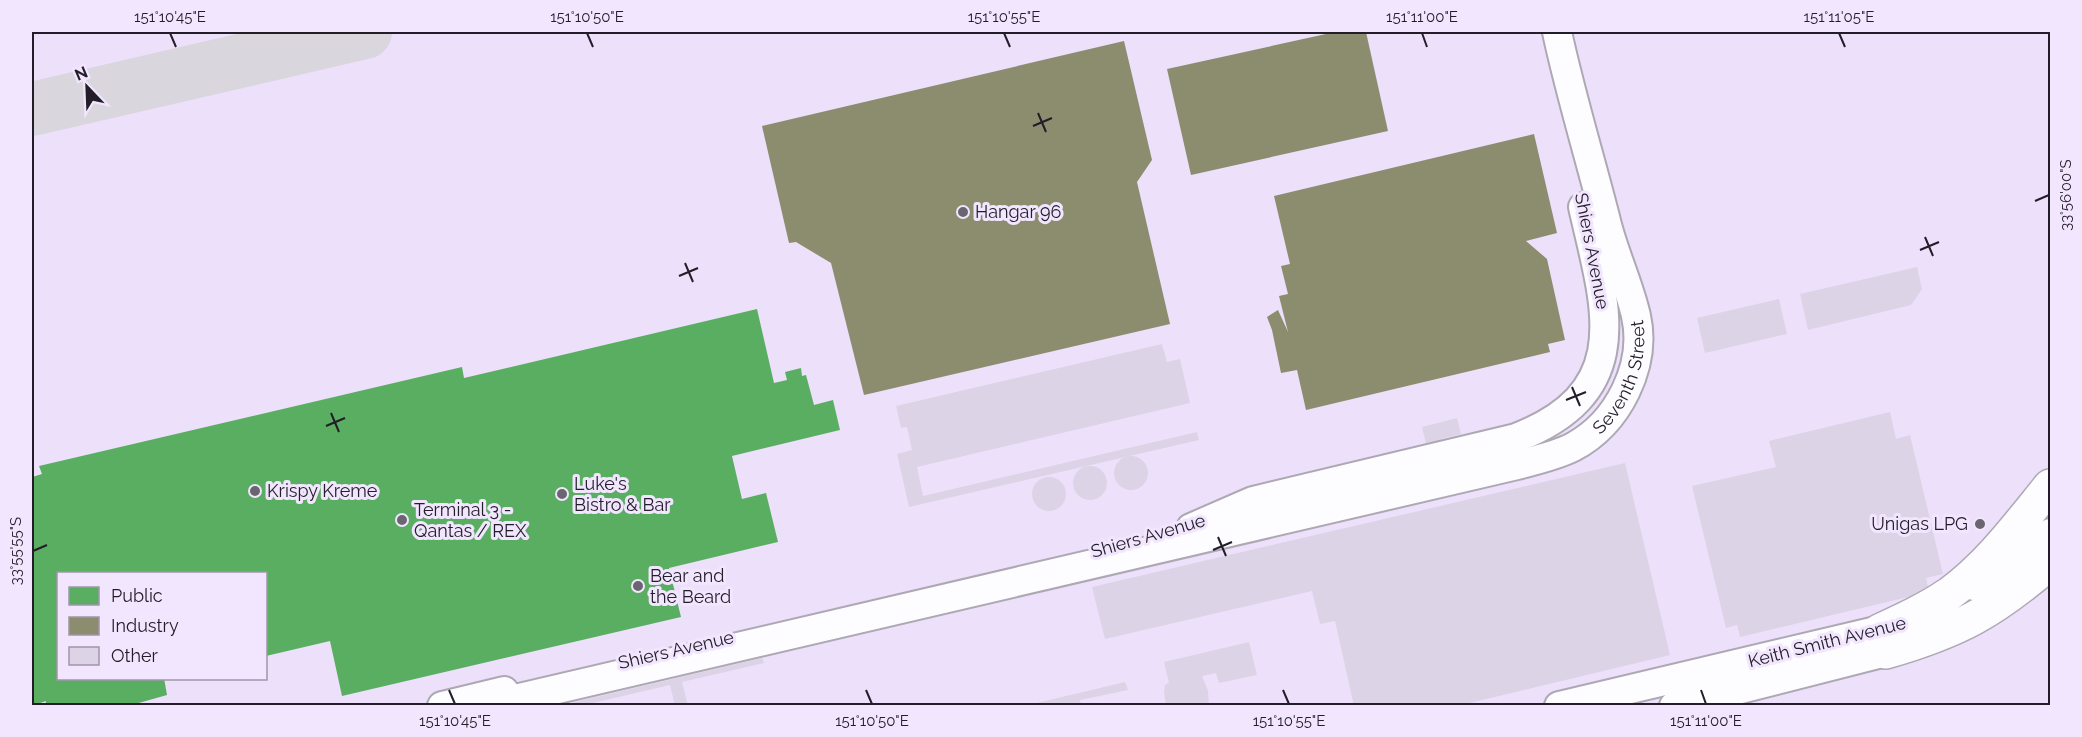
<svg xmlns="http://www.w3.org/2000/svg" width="2082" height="737" font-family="Raleway,sans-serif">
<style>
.built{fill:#ece0fb;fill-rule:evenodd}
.public{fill:#5aae61}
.industry{fill:#8c8c6e}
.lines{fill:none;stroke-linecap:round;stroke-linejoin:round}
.taxiway{stroke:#dad6dd;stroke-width:54}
.building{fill:#ddd3e6}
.tertiary-casing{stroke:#ada8b3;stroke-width:32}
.trunk-casing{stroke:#ada8b3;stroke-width:36}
.tertiary{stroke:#fdfcfe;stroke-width:28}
.trunk{stroke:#fdfcfe;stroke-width:33}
.ticks{fill:none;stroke:#221d28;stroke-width:2}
.poi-dot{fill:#6b6571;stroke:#f1e6fe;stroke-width:2}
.labels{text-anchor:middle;stroke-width:6;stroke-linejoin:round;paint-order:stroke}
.poi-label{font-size:18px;fill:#221d28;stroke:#f1e6fe;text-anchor:start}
.street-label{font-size:18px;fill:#221d28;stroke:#f1e6fe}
.neatline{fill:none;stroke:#221d28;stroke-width:2}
.ticks-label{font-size:15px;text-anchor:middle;fill:#221d28}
</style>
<rect width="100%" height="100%" fill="#f2ecf8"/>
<path class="built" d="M32 32H2050V705H32ZM58 574H266V678H58Z"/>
<polygon class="public" points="757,309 774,383 787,380 785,372 801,368 802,376 806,375 814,405 833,400 840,430 732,456 742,499 766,493 778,542 669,568 681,617 342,696 330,641 266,656 266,574 58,574 58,678 164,678 167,695 128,706 45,706 46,701 32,706 32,477 42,474 39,466 462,367 464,378"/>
<g class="industry">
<polygon points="1335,32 1366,32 1388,131 1191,175 1167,69"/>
<polygon points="1124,41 1152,160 1137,182 1170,324 864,395 831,263 796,242 789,243 762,126"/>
<polygon points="1534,134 1557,233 1526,241 1547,259 1565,340 1548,344 1550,352 1306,410 1297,370 1281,373 1272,330 1267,317 1278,310 1288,332 1279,296 1288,294 1281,266 1290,264 1274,196"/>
</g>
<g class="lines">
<polyline class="taxiway" points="32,109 365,32"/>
</g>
<g class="building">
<polygon points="1917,267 1922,289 1911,305 1808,330 1800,294"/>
<polygon points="1779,299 1787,334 1705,353 1697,318"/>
<polygon points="1162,344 1167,362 1180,359 1190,403 917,467 923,496 1197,432 1199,440 909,507 897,454 912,450 907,427 901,428 896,406"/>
<polygon points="1890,412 1896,439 1910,435 1943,574 1926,578 1929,592 1740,637 1737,625 1726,628 1692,486 1776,467 1769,441"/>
<polygon points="1457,418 1461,434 1441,439 1442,444 1427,448 1422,427"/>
<circle cx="1131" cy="473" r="17"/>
<polygon points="1625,463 1670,655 1457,706 1354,706 1335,621 1320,624 1312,591 1105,639 1092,587"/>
<circle cx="1090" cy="483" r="17"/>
<circle cx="1049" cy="494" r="17"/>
<polygon points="1249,642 1257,675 1219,683 1216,673 1202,676 1208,691 1209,706 1166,706 1164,691 1165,685 1169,683 1164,662"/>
<polygon points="762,658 764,663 682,682 688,706 675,706 670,685 580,706 558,706"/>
<polygon points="1125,682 1128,690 1080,700 1081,706 1024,706"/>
</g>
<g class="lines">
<defs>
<g id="tertiary">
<path d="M1191 528 1253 501 1516 438C1637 391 1606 308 1583 207"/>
<polyline points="1974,586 2050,533"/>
<polyline points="442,706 504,691"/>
<path id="s1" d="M485 706 1517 465C1536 460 1555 456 1573 447 1618 423 1647 366 1636 316 1629 285 1615 256 1607 225 1591 161 1571 97 1557 32"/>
<polyline points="1559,706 1901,625"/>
<polyline points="1674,706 1886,652 1906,644"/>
</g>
<g id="trunk">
<path d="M1879 631C1903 620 1927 609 1949 594 1989 565 2019 524 2050 486"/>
<path d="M1886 652C1959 631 1993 612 2050 563"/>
</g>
</defs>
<use href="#tertiary" class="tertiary-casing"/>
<use href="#trunk" class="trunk-casing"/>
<use href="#tertiary" class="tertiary"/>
<use href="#trunk" class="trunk"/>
</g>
<path class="ticks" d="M170 33 176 47M587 33 593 47M1004 33 1010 47M1422 33 1427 47M1839 33 1845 47M1038 113 1046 132M1033 126 1052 118M2035 201 2049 195M1925 237 1933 256M1920 250 1939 242M685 263 693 282M679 276 698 268M1572 387 1580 406M1566 400 1586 392M331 413 339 432M326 426 345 418M1218 537 1226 556M1213 550 1232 542M33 551 47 545M449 690 455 704M866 690 872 704M1283 690 1289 704M1701 690 1706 704"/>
<g class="poi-dot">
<circle cx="963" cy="212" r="6"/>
<circle cx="255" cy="491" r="6"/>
<circle cx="562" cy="494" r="6"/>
<circle cx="402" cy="520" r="6"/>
<circle cx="1980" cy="524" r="6"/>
<circle cx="638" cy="586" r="6"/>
</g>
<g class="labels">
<g class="poi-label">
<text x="975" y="218">Hangar 96</text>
<text x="574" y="490">Luke's<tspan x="574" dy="21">Bistro &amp; Bar</tspan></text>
<text x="267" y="497">Krispy Kreme</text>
<text x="414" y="516">Terminal 3 -<tspan x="414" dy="21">Qantas / REX</tspan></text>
<text x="1968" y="530" text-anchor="end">Unigas LPG</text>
<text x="650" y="582">Bear and<tspan x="650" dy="21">the Beard</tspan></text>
</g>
<g class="street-label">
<text transform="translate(1592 251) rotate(79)" y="6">Shiers Avenue</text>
<text dy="6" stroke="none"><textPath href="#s1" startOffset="1208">Seventh Street</textPath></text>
<text transform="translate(1148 536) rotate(-16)" y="6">Shiers Avenue</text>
<text transform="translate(1827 642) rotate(-14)" y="6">Keith Smith Avenue</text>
<text transform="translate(676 650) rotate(-13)" y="6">Shiers Avenue</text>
</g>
</g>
<rect width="2082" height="737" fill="none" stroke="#f1e6fe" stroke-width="66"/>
<rect x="57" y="572" width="210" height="108" fill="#f1e6fe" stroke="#9e96a8" stroke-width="1.5"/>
<rect x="69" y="587" width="30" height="18" fill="#5aae61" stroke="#9e96a8" stroke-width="1.5"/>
<text x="111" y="602" font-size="18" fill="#221d28">Public</text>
<rect x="69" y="617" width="30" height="18" fill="#8c8c6e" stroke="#9e96a8" stroke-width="1.5"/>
<text x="111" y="632" font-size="18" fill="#221d28">Industry</text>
<rect x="69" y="647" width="30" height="18" fill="#ddd3e6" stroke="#9e96a8" stroke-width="1.5"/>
<text x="111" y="662" font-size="18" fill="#221d28">Other</text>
<g transform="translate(87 87) rotate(337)" stroke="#f1e6fe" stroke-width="4.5" paint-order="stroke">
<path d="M0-4.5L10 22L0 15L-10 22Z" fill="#221d28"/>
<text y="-9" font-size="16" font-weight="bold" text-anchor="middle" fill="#221d28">N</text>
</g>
<rect x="33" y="33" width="2016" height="671" class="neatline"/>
<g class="ticks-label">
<text x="170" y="22">151°10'45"E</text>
<text x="587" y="22">151°10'50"E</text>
<text x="1004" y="22">151°10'55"E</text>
<text x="1422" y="22">151°11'00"E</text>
<text x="1839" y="22">151°11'05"E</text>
<text transform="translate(2066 195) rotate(-90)" y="5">33°56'00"S</text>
<text transform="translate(16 551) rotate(-90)" y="5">33°55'55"S</text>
<text x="455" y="726">151°10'45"E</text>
<text x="872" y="726">151°10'50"E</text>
<text x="1289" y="726">151°10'55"E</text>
<text x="1706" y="726">151°11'00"E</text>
</g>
</svg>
